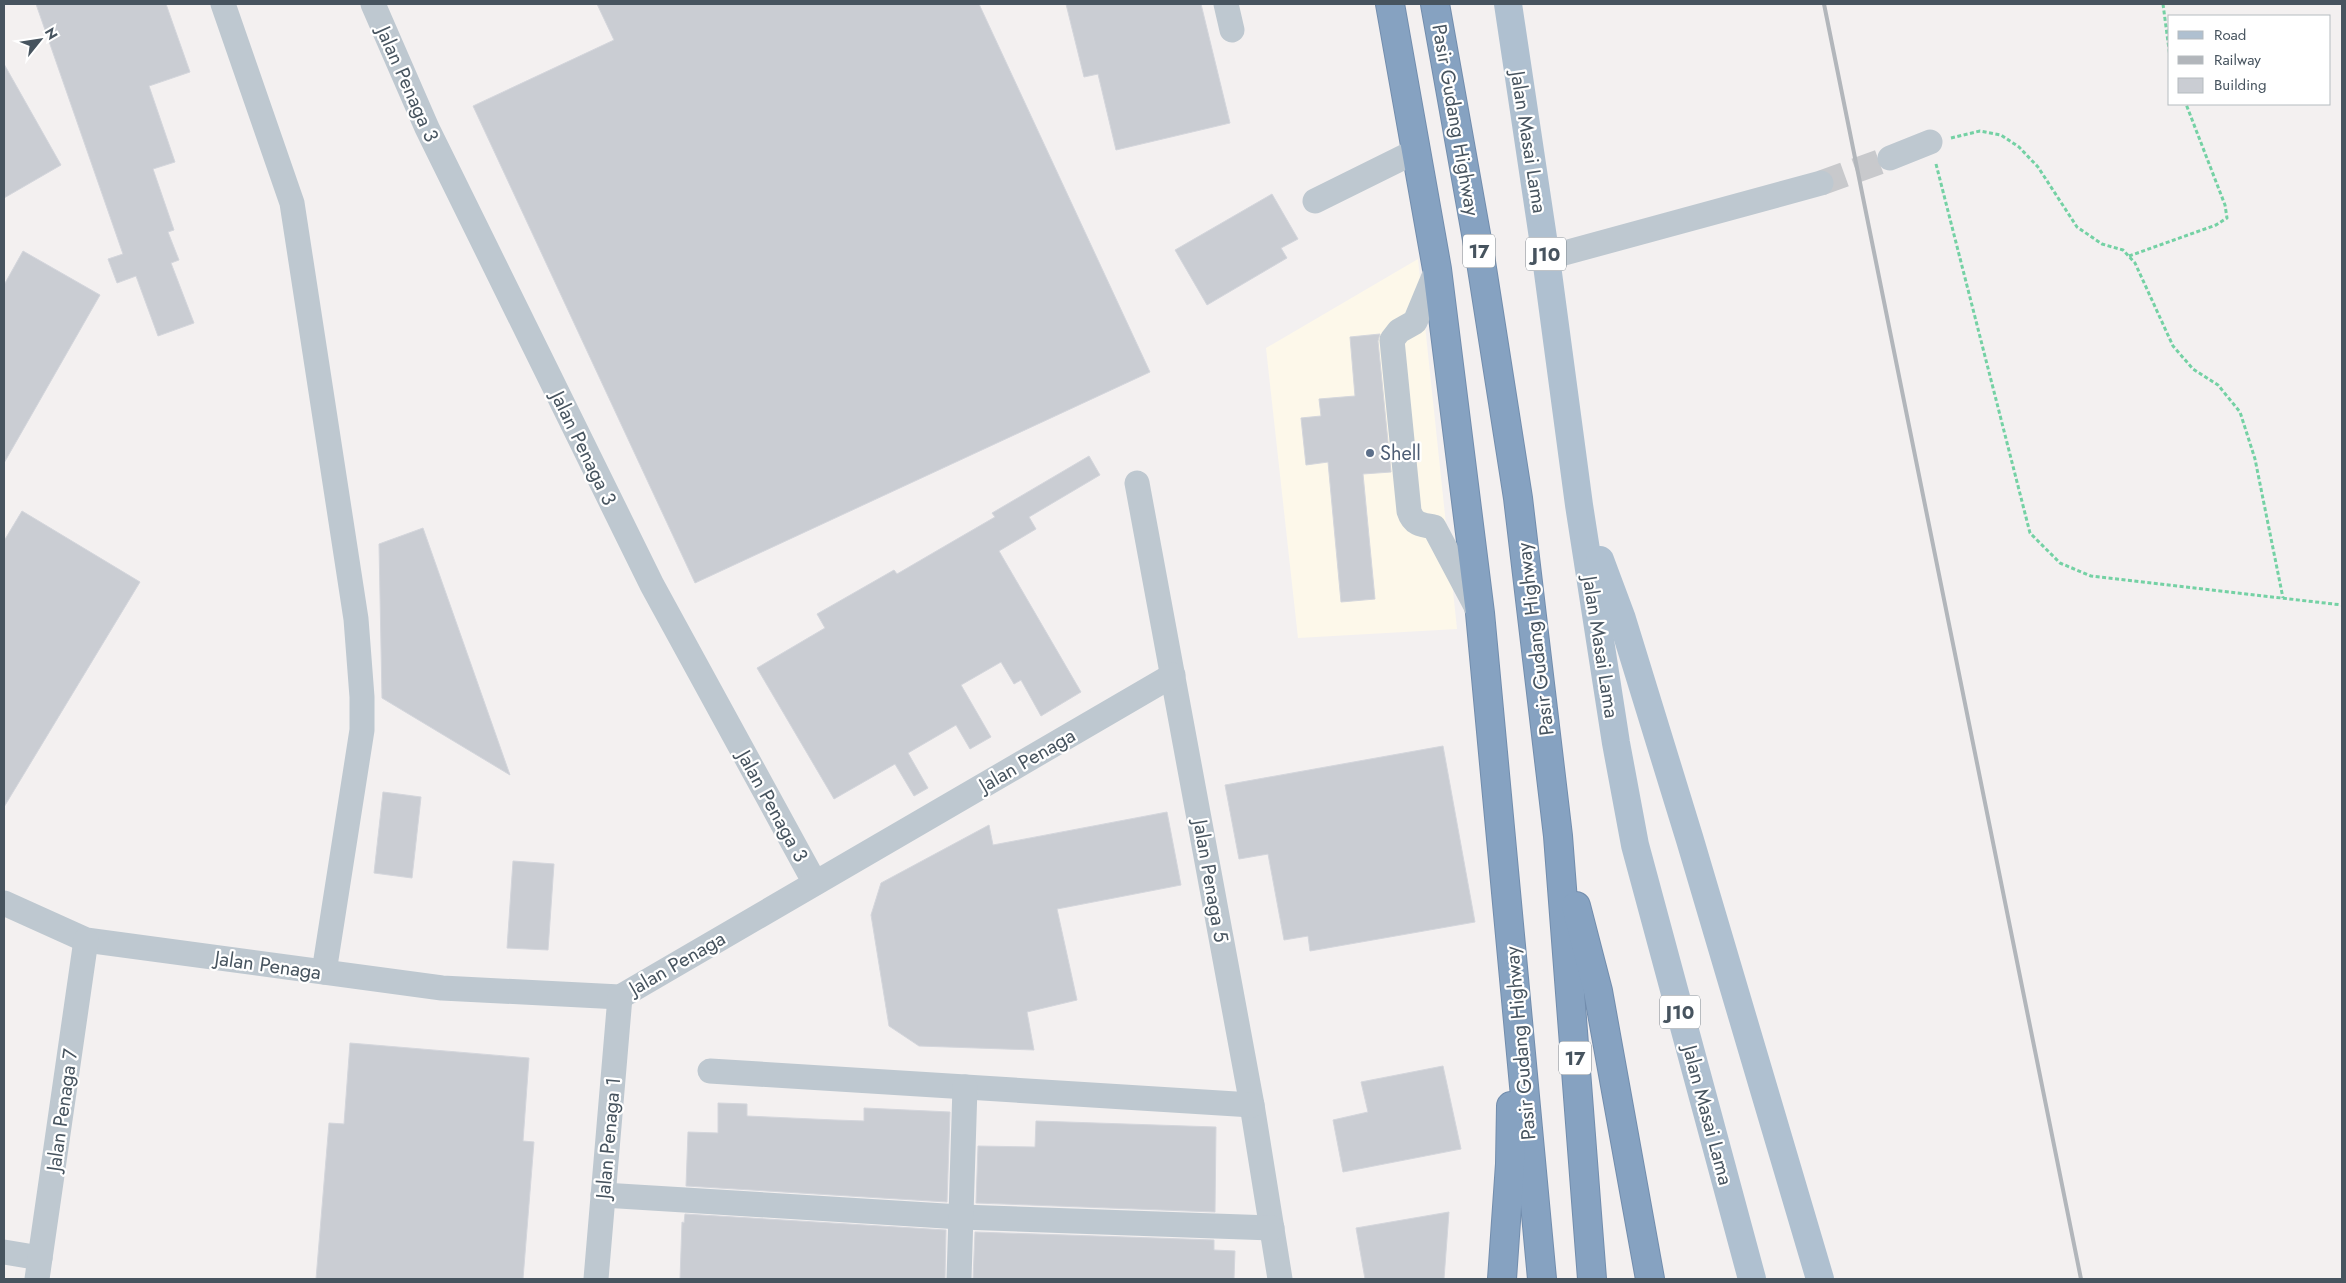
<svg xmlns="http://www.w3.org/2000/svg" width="2346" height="1283" font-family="Jost,sans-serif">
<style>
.commercial{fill:#fdf8ea}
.building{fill:#cacdd3;stroke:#d4d6dc}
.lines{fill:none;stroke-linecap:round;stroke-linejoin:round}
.minor-tunnel{stroke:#c8c9cc;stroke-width:25;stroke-dasharray:25 12;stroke-linecap:butt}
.highway-casing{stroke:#728dad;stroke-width:30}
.path{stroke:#74d1a4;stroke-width:3;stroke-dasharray:4 2.5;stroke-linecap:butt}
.minor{stroke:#bec8d0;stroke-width:25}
.major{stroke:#afc0d0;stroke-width:28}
.highway{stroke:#86a2c1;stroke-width:28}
.rail{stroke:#b2b6bb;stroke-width:4}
.service-dot{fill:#5c6f8a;stroke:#fff;stroke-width:2}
.labels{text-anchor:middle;stroke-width:4.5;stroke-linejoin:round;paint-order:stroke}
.shield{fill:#fff;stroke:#7e878f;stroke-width:1}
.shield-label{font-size:19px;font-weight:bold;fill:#47545f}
.street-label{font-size:20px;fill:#47545f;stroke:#fff}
.service-label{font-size:20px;fill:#4e5e75;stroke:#fff;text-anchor:start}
</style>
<rect width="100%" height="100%" fill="#f3f0f0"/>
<polygon class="commercial" points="1418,259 1457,629 1298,638 1266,348"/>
<g class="building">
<polygon points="36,4 166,4 190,72 149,86 175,162 153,169 174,230 168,232 179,260 171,263 194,323 158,336 136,276 117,283 108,259 123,254"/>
<polygon points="597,4 979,4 1150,372 695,583 473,106 614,40"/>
<polygon points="1066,4 1201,4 1230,123 1116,150 1098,74 1084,77"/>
<polygon points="4,64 61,165 4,198"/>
<polygon points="1272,194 1298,239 1281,248 1287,258 1207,305 1175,250"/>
<polygon points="23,251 100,295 4,463 4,285"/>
<polygon points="1380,334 1378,341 1391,472 1363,474 1375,599 1341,602 1328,462 1306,465 1301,418 1321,416 1319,399 1355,396 1350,337"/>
<polygon points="1089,456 1100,475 1029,517 1036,529 999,551 1081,692 1041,716 1021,680 1014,684 1001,662 961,685 991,737 970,749 956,725 908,753 928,788 914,796 895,764 834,799 757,668 825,628 817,614 894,570 897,574 945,546 995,517 992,513"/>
<polygon points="22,511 140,582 4,807 4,541"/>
<polygon points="423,528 510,775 382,698 379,544"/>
<polygon points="1443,746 1475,922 1310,951 1308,936 1284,940 1268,854 1239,859 1225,785"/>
<polygon points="383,792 421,797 412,878 374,873"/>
<polygon points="1167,812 1181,885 1057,909 1077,1000 1027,1012 1034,1050 919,1046 889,1026 871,915 881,883 989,825 993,845"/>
<polygon points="513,861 554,864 548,950 507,948"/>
<polygon points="350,1043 529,1058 523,1141 534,1142 523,1279 316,1279 329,1123 344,1124"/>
<polygon points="1443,1066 1461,1149 1343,1172 1333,1120 1368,1112 1361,1082"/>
<polygon points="718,1103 747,1104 747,1116 835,1120 864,1121 864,1108 950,1112 947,1202 686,1186 688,1132 718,1133"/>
<polygon points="1036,1121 1216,1127 1215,1212 976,1203 978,1146 1035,1147"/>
<polygon points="1449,1212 1444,1279 1365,1279 1356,1228"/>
<polygon points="685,1214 946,1230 945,1279 680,1279 682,1222 684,1223"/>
<polygon points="975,1232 1214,1240 1214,1250 1235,1251 1234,1279 973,1279"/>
</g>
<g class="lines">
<polyline class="minor-tunnel" points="1821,183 1890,158"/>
<defs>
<g id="highway">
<polyline points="1390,4 1437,269 1480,613 1542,1279"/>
<polyline points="1435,4 1481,262 1518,498 1558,836 1592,1279"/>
<polyline points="1576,906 1598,991 1650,1279"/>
<polyline points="1502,1279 1510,1164 1511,1106"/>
</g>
</defs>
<use href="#highway" class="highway-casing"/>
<g class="path">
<polyline points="2163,4 2170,57"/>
<polyline points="1951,138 1980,131 2001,135 2019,147 2038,167 2077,227 2102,244 2123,250 2135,263 2173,346 2193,369 2218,385 2240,412 2255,459 2283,598"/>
<polyline points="1936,164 2030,533 2060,563 2091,576 2342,605"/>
<polyline points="2129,256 2216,225 2227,218 2225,205 2186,104"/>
</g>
<g class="minor">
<polyline points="223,4 292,203 356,619 362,697 362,730 324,972"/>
<polyline points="373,4 427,128 652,585 815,883"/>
<polyline points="1226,4 1232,30"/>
<polyline points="1890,158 1930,142"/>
<polyline points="1315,201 1416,151"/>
<polyline points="1546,258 1821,183"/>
<path d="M1437 269 1415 322 1399 331 1392 340 1409 511C1413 524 1421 525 1434 527L1478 610"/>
<polyline points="1137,483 1252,1105 1280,1279"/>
<polyline points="4,903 86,940 442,988 620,997 1173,675"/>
<polyline points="710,1071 1252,1105"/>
<polyline points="603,1195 961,1217 1272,1228"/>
<polyline points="4,1252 40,1258"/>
<polyline points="37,1279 86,940"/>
<polyline points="596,1279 620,997"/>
<polyline points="959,1279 965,1087"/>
</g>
<g class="major">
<polyline points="1508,4 1546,258 1579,505 1616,743 1635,845 1752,1279"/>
<polyline points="1600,560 1622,619 1690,840 1820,1279"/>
</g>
<use href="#highway" class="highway"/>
<polyline class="rail" points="1824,4 2081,1279"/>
</g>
<circle class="service-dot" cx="1370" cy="453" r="5"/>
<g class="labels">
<g class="shield">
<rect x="1463" y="234.5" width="32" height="33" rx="4"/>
<rect x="1526" y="237.5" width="40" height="33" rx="4"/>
<rect x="1660" y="995.5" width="40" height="33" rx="4"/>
<rect x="1559" y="1041.5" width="32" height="33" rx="4"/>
</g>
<g class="shield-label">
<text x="1479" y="258">17</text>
<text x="1546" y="261">J10</text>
<text x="1680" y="1019">J10</text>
<text x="1575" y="1065">17</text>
</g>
<g class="street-label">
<text transform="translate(408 84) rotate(66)" y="7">Jalan Penaga 3</text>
<text transform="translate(1456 120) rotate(80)" y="7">Pasir Gudang Highway</text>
<text transform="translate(1529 142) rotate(81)" y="7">Jalan Masai Lama</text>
<text transform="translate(584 448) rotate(64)" y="7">Jalan Penaga 3</text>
<text transform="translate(1535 639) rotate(-97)" y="7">Pasir Gudang Highway</text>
<text transform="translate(1601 647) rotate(81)" y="7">Jalan Masai Lama</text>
<text transform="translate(1027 760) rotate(-30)" y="7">Jalan Penaga</text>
<text transform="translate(773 806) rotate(61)" y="7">Jalan Penaga 3</text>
<text transform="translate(1211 881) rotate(80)" y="7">Jalan Penaga 5</text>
<text transform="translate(677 963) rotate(-30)" y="7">Jalan Penaga</text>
<text transform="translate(268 965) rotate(8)" y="7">Jalan Penaga</text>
<text transform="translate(1520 1043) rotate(-95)" y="7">Pasir Gudang Highway</text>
<text transform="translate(62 1110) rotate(-82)" y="7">Jalan Penaga 7</text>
<text transform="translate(1708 1115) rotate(75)" y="7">Jalan Masai Lama</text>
<text transform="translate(608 1138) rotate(-85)" y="7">Jalan Penaga 1</text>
</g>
<g class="service-label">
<text x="1380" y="460">Shell</text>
</g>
</g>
<rect width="2346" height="1283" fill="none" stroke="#47545f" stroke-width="10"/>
<rect x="2168" y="15" width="162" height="90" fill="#ffffff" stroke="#b5bbbf"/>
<rect x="2178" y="31" width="25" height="8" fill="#afc0d0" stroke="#b5bbbf"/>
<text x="2214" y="40" font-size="15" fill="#47545f">Road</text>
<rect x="2178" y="56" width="25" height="8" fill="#b2b6bb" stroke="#b5bbbf"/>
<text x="2214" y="65" font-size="15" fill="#47545f">Railway</text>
<rect x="2178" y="78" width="25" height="15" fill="#cacdd3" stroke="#b5bbbf"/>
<text x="2214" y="90" font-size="15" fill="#47545f">Building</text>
<g transform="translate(40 40) rotate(60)" stroke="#ffffff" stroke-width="4" paint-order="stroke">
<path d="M0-4L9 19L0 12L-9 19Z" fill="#47545f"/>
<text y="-8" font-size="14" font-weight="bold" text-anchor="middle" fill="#47545f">N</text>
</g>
</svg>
